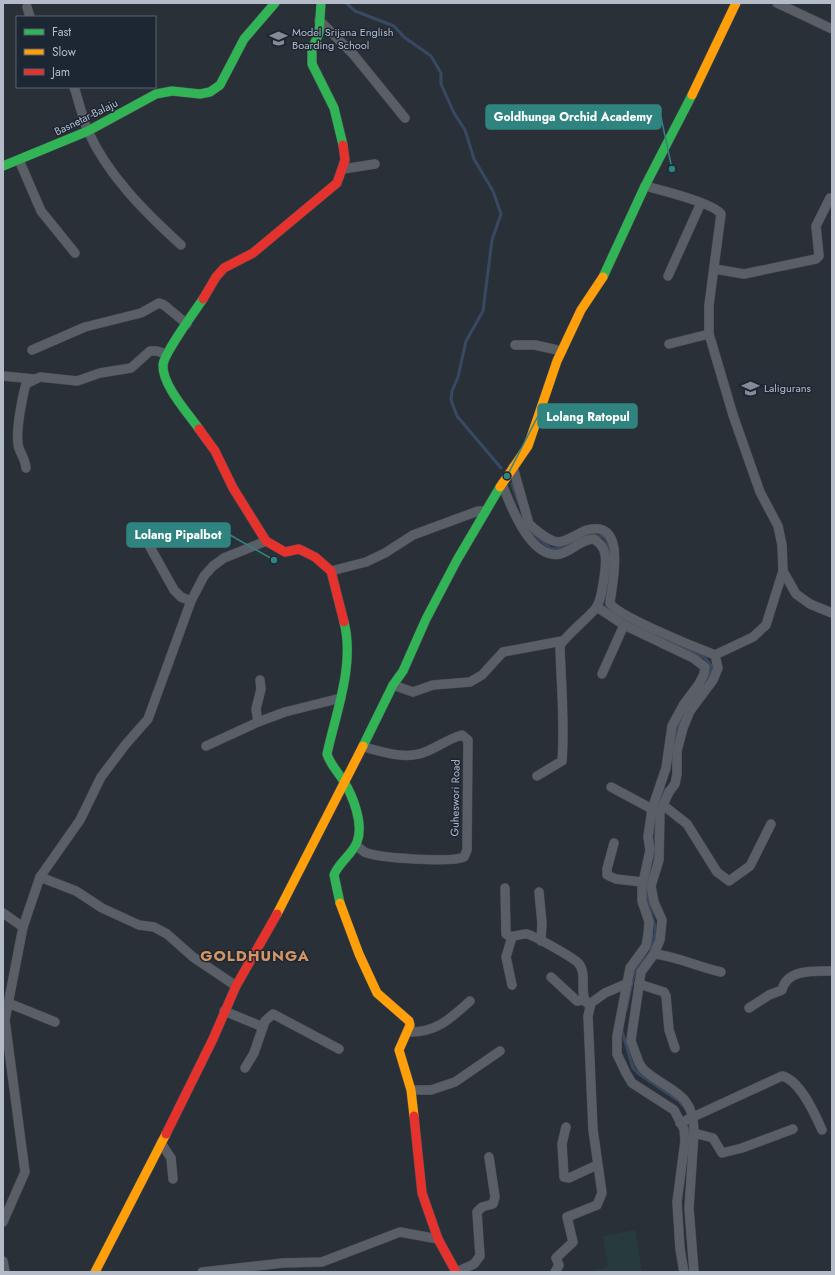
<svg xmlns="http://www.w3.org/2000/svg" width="835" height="1275" font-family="Jost,sans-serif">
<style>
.green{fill:#273a3e}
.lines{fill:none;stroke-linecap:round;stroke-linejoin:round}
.stream{stroke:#384963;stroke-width:3}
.street-casing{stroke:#484c53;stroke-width:10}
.fast-casing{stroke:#484c53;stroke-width:10}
.slow-casing{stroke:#484c53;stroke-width:10}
.jam-casing{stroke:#484c53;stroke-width:10}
.street{stroke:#5a5e66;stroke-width:9}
.fast{stroke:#30b455;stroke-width:9}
.slow{stroke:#ff9f0a;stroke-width:9}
.jam{stroke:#e5322d;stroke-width:9}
.labels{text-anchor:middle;stroke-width:3;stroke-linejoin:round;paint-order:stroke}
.poi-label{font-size:11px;fill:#b4bcc9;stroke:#1d2633;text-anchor:start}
.street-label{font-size:11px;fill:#b4bcc9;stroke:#1d2633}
.district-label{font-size:15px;font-weight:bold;letter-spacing:1px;fill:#d59563;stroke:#1d2633}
.leader{fill:none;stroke:#308480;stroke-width:1.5}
.callout-dot{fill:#308480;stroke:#1d2633;stroke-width:1.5}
.callout{fill:#308480;stroke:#308480;stroke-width:1.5}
.callout-label{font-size:12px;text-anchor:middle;font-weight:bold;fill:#fff}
</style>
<rect width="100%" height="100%" fill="#2a3038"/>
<polygon class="green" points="635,1230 642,1272 591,1272 608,1267 603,1236"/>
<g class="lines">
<g class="stream">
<polyline points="346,3 355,11 394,26 404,37 431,56 441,73 441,84 454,113 465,130 474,159 493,191 501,214 492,240 483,311 466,341 458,377 452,391 451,400 457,416 501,468"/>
<polyline points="512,484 519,504"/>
<polyline points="528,529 550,548 556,549 565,547 584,536 603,536 607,541 610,554"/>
<polyline points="608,585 606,604 612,612"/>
<polyline points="622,619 635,625"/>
<polyline points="662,637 705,658 712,667 708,679"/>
<polyline points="676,736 680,720 685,714"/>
<polyline points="660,802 666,789"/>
<polyline points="655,840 656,819"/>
<polyline points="653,859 655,847"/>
<polyline points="626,1010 634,974 638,965 650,953 656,931 647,898 647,886"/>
<polyline points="622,1031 633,1068 639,1074 679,1101 686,1109"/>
</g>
<defs>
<g id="street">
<polyline points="777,3 832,29"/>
<polyline points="27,7 30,17"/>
<polyline points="319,20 353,54 405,118"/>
<path d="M74 87C79 101 82 117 88 131 108 176 146 213 181 245"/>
<polyline points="19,160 41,211 75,253"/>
<polyline points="343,169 375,164"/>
<polyline points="715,269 744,274 816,259 819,256 816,226 830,198"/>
<polyline points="668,276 701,203"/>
<polyline points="669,344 709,334"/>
<polyline points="515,345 535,345 562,351"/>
<polyline points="32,350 85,327 141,313 159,303 164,305 187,324"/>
<polyline points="3,376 34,379"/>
<path d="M513 467 529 524C537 531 548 541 558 542 567 542 578 533 587 530 628 519 612 583 610 603 617 616 697 648 715 655L753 637 766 625 783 571 782 545 778 526 760 492 733 415 709 334V305L721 214C714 203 660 190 645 186"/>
<path d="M26 468C25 457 19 453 18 444 16 430 22 398 26 384L40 377 77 381 100 373 131 368 150 351H157L166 354"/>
<path d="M502 484C510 504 530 560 560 554 572 551 581 539 594 539 600 543 604 547 605 554 607 564 602 600 596 608 588 618 563 638 560 646 561 684 565 723 562 761L537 776"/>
<polyline points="150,547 174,590 181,597 191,601"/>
<polyline points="331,571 366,562 385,553 413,535 478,511 485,511"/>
<polyline points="783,571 796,594 810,604 832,613"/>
<polyline points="597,607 624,625 693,658 705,667 704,674 699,684 684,704 672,726 666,768 652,809 648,837 650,850 642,887 642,901 649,922 648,935 646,946 630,968 617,1036 617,1054 626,1073 632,1083 674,1110 684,1129 685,1141 677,1202 680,1249 684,1272"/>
<path d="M715 655 718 668 713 680 690 711 683 728 677 751V774L675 784 669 792 660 812 659 860 651 886 654 902 662 920 660 940 654 954 641 972 632 1033 631 1041 639 1063 643 1069C669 1093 694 1090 694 1133L713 1138 722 1153 742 1148 793 1129"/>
<polyline points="602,674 624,625"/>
<polyline points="393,685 413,692 433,685 470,682 482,675 503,652 562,641"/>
<polyline points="258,722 256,709 261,689 260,680"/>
<polyline points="206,746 258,722 285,712 341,698"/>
<polyline points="611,787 652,809"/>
<polyline points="663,805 687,824 717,872 729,881 750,866 771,824"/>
<polyline points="614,843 607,869 607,875 616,879 642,882"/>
<path d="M357 846C360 848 363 852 367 853 382 858 451 863 464 857L467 850 468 740 462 735C448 739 438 747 425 752 406 760 383 752 364 747"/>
<polyline points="40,877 76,891 102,908 139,925 154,927 167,934 193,957 236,986"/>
<path d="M505 888 506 934C512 940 519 933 527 934 535 936 568 955 576 961 590 971 577 995 588 1004L591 1003"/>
<polyline points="539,892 542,923 541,941"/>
<polyline points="3,913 23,927"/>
<polyline points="512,937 506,957 512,985"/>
<path d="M654 954C677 956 697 967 721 972"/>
<polyline points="551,977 577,1001 584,1000"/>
<polyline points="639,984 664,992 666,996 669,1030 675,1048"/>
<polyline points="8,1003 55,1022"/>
<path d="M749 1008 769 995 782 990C787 969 814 971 832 971"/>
<polyline points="224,1011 263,1027"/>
<path d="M408 1032C436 1033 450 1019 470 1001"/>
<polyline points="245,1068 254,1053 265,1021 273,1014 339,1049"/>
<polyline points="411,1090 431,1090 455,1082 500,1051"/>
<path d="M680 1123 782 1076C800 1080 815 1114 822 1130"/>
<polyline points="566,1127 562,1144 564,1177 569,1178 597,1165"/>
<polyline points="161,1143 171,1158 173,1179"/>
<polyline points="3,1222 25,1172 5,1020 23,927 40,877 80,820 101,777 126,744 148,719 191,601 204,576 213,566 224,558 266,541"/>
<polyline points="3,1261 5,1272"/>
<polyline points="202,1272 283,1263 322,1262 400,1232 438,1239"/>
<polyline points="456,1272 474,1264 480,1256 477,1212 482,1207 493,1204 495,1197 489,1157"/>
<polyline points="555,1272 559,1265 556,1258 573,1242 567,1217 597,1205 602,1193 593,1130 588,1016 591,1003 605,993 628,983"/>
<polyline points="694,1272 689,1208 694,1133"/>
</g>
<g id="fast">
<polyline points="321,3 319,33 312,49 312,64 334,108 343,145"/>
<polyline points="3,166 88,131 156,94 172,91 200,94 210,92 220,85 244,39 275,3"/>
<polyline points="603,277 645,186 692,95"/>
<path d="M199 429C188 413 162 385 163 365 164 353 195 311 203 299"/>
<polyline points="363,746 393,685 403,671 426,619 457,560 500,487"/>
<path d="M340 903 334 875C339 862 352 855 357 842 364 824 353 796 343 780 337 771 330 764 327 754 336 712 355 665 344 622"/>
</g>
<g id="slow">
<polyline points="692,95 736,3"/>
<polyline points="500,487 528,446 557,361 581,310 603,277"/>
<polyline points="340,903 359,954 377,993 409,1021 410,1025 399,1050 411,1090 414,1116"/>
<polyline points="277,914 363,746"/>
<polyline points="95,1272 166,1134"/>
</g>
<g id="jam">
<polyline points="203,299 216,277 224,268 253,253 337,183 345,160 343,145"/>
<polyline points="199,429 215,451 233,488 266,541 285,552 299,549 315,557 331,571 344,622"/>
<polyline points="414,1116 422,1193 438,1239 456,1272"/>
<polyline points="166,1134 213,1039 236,986 277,914"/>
</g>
</defs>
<use href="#street" class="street-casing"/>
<use href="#fast" class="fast-casing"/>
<use href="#slow" class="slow-casing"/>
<use href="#jam" class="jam-casing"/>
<use href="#street" class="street"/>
<use href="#fast" class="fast"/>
<use href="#slow" class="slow"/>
<use href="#jam" class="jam"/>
</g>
<defs>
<symbol id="school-bare" viewBox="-9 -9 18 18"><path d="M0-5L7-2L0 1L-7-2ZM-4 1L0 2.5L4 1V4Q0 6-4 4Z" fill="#848b96" stroke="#1d2633" stroke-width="2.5" paint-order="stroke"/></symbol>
</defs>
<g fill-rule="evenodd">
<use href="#school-bare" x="266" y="26" width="25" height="25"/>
<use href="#school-bare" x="738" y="376" width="25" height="25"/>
</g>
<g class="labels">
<g class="poi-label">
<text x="292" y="36">Model Srijana English<tspan x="292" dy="13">Boarding School</tspan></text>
<text x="764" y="392">Laligurans</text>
</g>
<g class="street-label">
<text transform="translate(86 117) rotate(-26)" y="4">Basnetar-Balaju</text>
<text transform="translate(455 798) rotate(-89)" y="4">Guheswori Road</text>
</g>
<g class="district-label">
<text x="255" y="961">GOLDHUNGA</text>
</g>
</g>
<path class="leader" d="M672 169L661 117M507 476L538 416M274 560L230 535"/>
<g class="callout-dot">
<circle cx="672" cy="169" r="4"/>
<circle cx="507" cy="476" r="4"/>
<circle cx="274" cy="560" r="4"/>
</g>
<g class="callout">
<rect x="486" y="105" width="175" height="24" rx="4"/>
<rect x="538" y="404" width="99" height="24" rx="4"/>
<rect x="127" y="523" width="103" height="24" rx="4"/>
</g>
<g class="callout-label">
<text x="573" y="121">Goldhunga Orchid Academy</text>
<text x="588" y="421">Lolang Ratopul</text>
<text x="178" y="539">Lolang Pipalbot</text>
</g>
<rect width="835" height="1275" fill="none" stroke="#b4bcc9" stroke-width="8"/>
<rect x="16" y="16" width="140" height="72" fill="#1d2633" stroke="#59626f"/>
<rect x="24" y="29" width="20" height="6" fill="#30b455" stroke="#59626f"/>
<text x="52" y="36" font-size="12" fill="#b4bcc9">Fast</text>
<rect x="24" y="49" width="20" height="6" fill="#ff9f0a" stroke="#59626f"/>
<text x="52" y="56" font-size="12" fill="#b4bcc9">Slow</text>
<rect x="24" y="69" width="20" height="6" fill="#e5322d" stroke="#59626f"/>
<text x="52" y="76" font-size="12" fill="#b4bcc9">Jam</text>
</svg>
